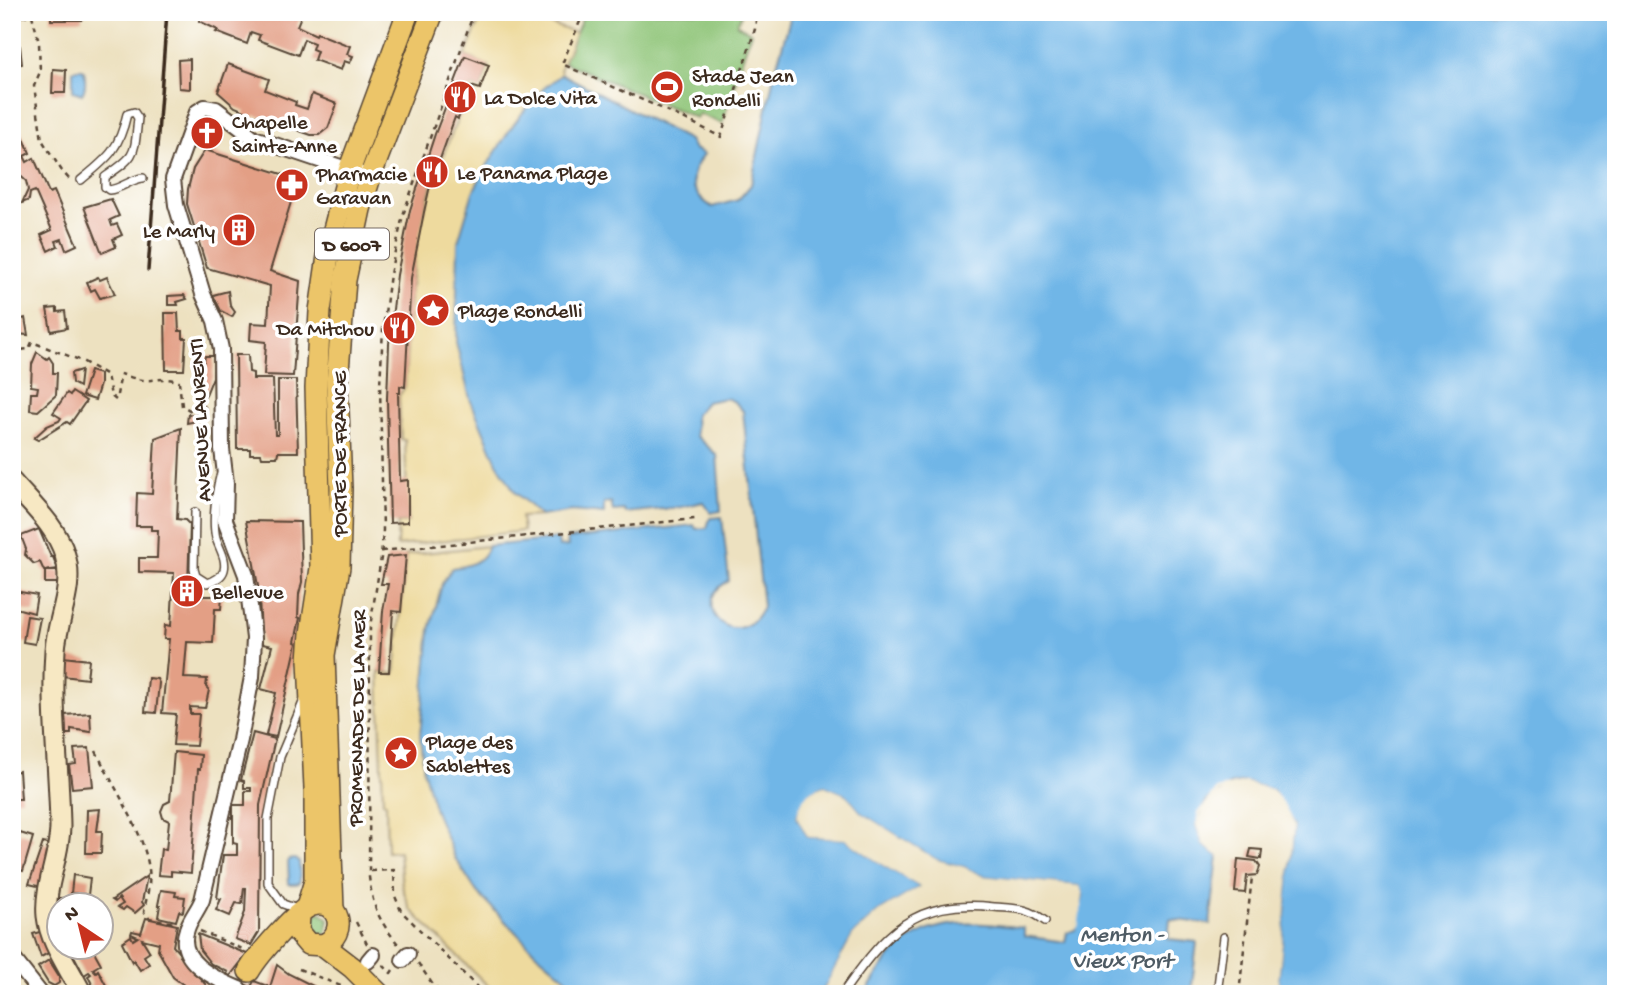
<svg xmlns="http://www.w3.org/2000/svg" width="1628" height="1006" font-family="'Gochi Hand',sans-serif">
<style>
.green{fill:#8ec477;stroke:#64774a;stroke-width:2}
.sand{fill:#eeda9e;stroke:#94825e;stroke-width:2}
.water{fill:#70b6e7;stroke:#567082;stroke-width:2}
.pier{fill:#ede1c0}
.building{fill:#e39f85}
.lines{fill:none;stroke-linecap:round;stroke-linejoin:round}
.lane-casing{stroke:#564536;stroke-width:10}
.street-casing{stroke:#564536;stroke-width:18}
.secondary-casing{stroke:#564536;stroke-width:23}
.primary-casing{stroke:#564536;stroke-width:24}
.path{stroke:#564536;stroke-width:2.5;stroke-dasharray:5 5;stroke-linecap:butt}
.lane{stroke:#fff;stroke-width:7}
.street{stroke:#fff;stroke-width:14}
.secondary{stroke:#f7e8c3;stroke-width:19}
.primary{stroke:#ecc569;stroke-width:21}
.rail{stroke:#3b2a1e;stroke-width:3.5}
.labels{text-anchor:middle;stroke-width:7;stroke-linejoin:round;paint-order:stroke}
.shield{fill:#fff;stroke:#766a62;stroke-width:2}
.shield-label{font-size:19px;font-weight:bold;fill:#3b2a1e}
.poi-label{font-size:21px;fill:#3b2a1e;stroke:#fff;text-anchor:start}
.street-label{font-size:21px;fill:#3b2a1e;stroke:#fff}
.water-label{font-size:23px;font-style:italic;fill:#4e5b64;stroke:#fff}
</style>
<rect width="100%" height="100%" fill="#fff"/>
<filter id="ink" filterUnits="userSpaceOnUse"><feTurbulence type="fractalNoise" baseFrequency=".0143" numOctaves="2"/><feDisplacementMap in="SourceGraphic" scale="14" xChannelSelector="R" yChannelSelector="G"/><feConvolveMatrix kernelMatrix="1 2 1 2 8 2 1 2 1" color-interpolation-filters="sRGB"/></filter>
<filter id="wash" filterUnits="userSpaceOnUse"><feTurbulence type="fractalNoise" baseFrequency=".00686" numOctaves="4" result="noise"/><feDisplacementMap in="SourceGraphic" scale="28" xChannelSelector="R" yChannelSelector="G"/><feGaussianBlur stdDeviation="1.57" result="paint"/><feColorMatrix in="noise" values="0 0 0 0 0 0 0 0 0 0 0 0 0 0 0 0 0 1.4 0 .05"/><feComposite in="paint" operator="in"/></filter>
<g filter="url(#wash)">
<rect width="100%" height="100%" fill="#ede1c0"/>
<g class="green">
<polygon points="585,12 742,12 737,25 751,32 722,124 699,114 696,118 563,62"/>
<polygon points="320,912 329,919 326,934 314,936 306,928 306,919"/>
</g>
<g class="sand">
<path d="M483 12H516L576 33 560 70 562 74C537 94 516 117 501 146L515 492 541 516 521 517 523 531 397 546 398 523 408 522 405 440H401L399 396 405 387C408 328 409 269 424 211 436 168 455 127 471 86L480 89 489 66 465 56Z"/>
<path d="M488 546C483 563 468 566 452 568L442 584 430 630 420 735 424 772 455 858 477 892 535 952 585 994H496L410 909 402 886 399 851 387 852 386 803 383 802 379 672 395 674 406 555Z"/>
</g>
<g class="water">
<path d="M792 12H1616V994H1277L1294 825 1273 790 1245 782 1231 784 1206 801 1196 825 1203 845 1218 856 1210 924 1170 919 1168 939 1197 942 1191 994H865C873 982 880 968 890 957 927 915 975 922 1024 928V936L1065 942 1067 932 1075 930 1083 895 1079 886 982 876 964 867 937 860 861 813 846 795 825 786C808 792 801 800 797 817L808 837 845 839 881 864 920 887 877 913 853 935 821 994H585L535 952 477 892 455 858 435 811 424 772 420 735 430 630 442 584 452 568C468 566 483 563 488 546L558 539 559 547 568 546 567 539 694 525 696 529 707 528 710 518 722 517 729 581C684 603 737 658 763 607L743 411 735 402 726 398 706 402 695 415 696 436 717 455 721 511 711 513 703 502 682 507 625 513 624 510 613 511 611 502 604 503V514L572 511 541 516 515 492 497 463 470 399 456 342 458 242 473 192 485 169 511 128 528 106 543 89 562 74 689 140 694 149 704 154C687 175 689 192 712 207L738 200 751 185 774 75Z"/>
<path d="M76 69H83C86 74 86 89 82 94L73 91V71Z"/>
<polygon points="296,859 299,862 300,881 297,884 289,884 288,860"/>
</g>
<g class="pier">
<polygon points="1245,782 1273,790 1285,806 1294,825 1277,994 1274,994 1290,825 1282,808 1271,793 1245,785 1219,792 1201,814 1199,825 1206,843 1219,852 1218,856 1203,845 1196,825 1198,813 1217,789"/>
<polygon points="825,786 846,795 861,813 937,860 964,867 982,876 1080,886 1083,895 1078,927 1067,932 1067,928 1075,925 1080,896 1077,889 981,880 962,870 936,863 859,816 844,798 825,790 807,799 803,808 800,817 810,834 847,835 924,887 866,926 856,937 825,994 821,994 853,935 877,913 920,887 881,864 845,839 808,837 797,817 799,807 804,797 814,790"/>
</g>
<g id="blocks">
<g class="building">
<rect x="51" y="12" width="31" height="8"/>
<polygon points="191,12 258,12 277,18 279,12 290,12 301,16 297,26 316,35 317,33 350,46 347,54 353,56 350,63 344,61 341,70 314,60 317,51 312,49 314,43 304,39 298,55 258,40 260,35 251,32 247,44 216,32 218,30 199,21 200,18 190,14"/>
<polygon points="20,46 22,64 12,66 12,47"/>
<polygon points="465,56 489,65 480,89 471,86 458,119 455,117 429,190 424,212 411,278 405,387 400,386 400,393 398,393 400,481 408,480 408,522 390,523 387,399 389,344 397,275 410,210 435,134"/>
<polygon points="190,59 190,89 179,88 178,60"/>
<polygon points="228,64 269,79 265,90 296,102 295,105 307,109 312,94 337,104 328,128 319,135 311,135 255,115 254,119 243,116 245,111 235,107 218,92"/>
<polygon points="53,69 66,70 65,93 52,93"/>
<polygon points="12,77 19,106 12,108"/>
<polygon points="203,122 217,131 214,138 208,135 205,142 196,138"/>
<polygon points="12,128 14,133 21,131 30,153 24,156 27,162 34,158 49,193 54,191 77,245 66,250 62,239 56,241 58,246 48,251 41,235 52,230 35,191 30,193 29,200 22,203 28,190 26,181 12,168"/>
<polygon points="205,150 298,179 270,271 300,281 293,376 264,375 266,342 250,340 251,323 268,324 270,286 207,268 187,204 188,189 193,169"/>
<polygon points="111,199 119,216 110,220 112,226 117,224 122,235 113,239 116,247 102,253 84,207"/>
<polygon points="98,277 100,280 107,277 115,294 100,298 95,289 91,291 87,282"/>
<polygon points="228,291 230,305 235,312 232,317 221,311 213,295"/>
<polygon points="184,295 187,299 177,302 178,305 168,305 168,296"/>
<polygon points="57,308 57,312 65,311 67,328 51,331 47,309"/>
<polygon points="165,313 178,313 179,331 183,331 183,338 186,338 184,370 166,370"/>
<polygon points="25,318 28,335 18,334 16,327 19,325 19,320"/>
<polygon points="37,352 47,359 49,357 53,363 53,373 57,373 56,395 38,411 30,410 31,393 37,393 38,387 31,386 32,364"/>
<polygon points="236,355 248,355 249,372 253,373 253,379 273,379 275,435 278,435 278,380 296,380 298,452 278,452 277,457 262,457 261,454 250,454 250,449 237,449"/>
<polygon points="205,356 214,356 213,377 205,397 196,393"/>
<polygon points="81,370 79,387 72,383 71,373"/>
<polygon points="90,371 100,374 100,384 95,400 82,396"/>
<polygon points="72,392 86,401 70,424 67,422 38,440 34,438 47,426 59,421 61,418 53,413 67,393 70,395"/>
<circle cx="201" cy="409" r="4.5"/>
<polygon points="188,414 197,415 197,421 187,423"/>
<polygon points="181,428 177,519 185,520 190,525 188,585 201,586 201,596 222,596 221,609 215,609 213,643 187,642 184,678 207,679 206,687 209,690 205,708 190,707 190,714 199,714 196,746 173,745 176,714 162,713 169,639 164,639 165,625 171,626 174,573 139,572 139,558 157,558 158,530 151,530 151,526 136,526 137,493 152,494 155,438"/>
<polygon points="246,521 300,522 302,582 299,594 298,617 300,618 295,642 297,643 276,737 266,735 276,693 261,689 272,646 262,644 258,586"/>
<polygon points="39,529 51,557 53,557 58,569 44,571 40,562 34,564 25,555 26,549 21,536"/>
<polygon points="406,555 401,612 393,611 389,672 379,672 383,611 388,584 381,584 387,557"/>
<rect x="45" y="571" width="16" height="12"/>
<polygon points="15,591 37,595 34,613 12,607 12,595"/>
<polygon points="27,616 40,618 35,644 23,642"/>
<polygon points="63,657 89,660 87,679 63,676"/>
<polygon points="148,678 157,679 159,683 156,713 145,712"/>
<polygon points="90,713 91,732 71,729 71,734 66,734 65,715"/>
<polygon points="253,733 275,739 260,805 259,932 251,945 235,939 245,912 246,888 244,888 242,904 236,903 230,916 216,910 221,899 217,898 223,855 237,855 237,844 233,843 233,805 245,805 245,791 251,791 251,788 244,788 244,781 241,780"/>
<polygon points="89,748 93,786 72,788 69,765 76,764 74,749"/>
<polygon points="174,752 201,755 200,769 198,769 191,873 171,871 171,876 158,875 161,849 166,850 169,821 163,818 161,811 164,804 170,801"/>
<polygon points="19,771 21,799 12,799 12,772"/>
<polygon points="100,809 97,831 102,831 101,853 86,853 87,810"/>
<polygon points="20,833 33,837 23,871 12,868 12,854 14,854"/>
<polygon points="43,843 52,845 42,887 29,884"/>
<polygon points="1251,849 1262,850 1261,859 1249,857"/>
<polygon points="1238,859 1256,861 1260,867 1257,875 1247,876 1245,893 1235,892"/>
<polygon points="73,875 90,878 88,895 71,893"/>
<polygon points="147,876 142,902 144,905 135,913 126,907 123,910 118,907 123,904 119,898 115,902 112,900"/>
<polygon points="161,890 176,892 175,896 185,897 183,912 179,911 176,921 158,917 160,905 158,905"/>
<polygon points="59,898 70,898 71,904 59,904"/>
<polygon points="146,918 177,925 173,946 206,985 204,994 196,994 173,977 158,950 159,943 142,939 150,952 144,956 149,964 140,970 134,960 132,962 122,942 131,936 133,940 138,937 131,934 132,931 141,933"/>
<polygon points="43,931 52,951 41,957 33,934"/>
<polygon points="198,934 247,954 230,976 227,974 228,972 211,964 200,950"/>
<polygon points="87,946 91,946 101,964 93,969 96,972 98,970 107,987 101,991 103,994 94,994 90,985 92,984 88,976 91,974 89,972 84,975 73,954"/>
<polygon points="49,960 59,976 59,983 54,986 48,983 38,967"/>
<polygon points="277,965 289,974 329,994 237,994 242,983 251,987 254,981 270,987"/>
</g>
</g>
</g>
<g filter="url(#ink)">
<use href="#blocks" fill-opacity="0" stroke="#564536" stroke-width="2"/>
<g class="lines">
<defs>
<g id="lane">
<path d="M81 180C108 158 119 150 127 114L134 112 138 118C134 156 137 155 105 177V187L109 190C121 189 131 179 143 178"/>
<path d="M195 512 194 569 196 576 207 583C214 581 222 577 224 570 227 559 219 548 216 538 212 522 216 486 222 471"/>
<polyline points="300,910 283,904 268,883 268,819 280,757 304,700"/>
<path d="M842 994C885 933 914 898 994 907 1016 909 1027 907 1045 921"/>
<polyline points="1217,994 1224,937"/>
</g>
<g id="street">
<polyline points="12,957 41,994"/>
<polyline points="403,960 408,954"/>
<polyline points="368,961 373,955"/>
<path d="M239 989C216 979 175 962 187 929 190 919 198 910 202 900L240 740 252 677 254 638 246 575 225 520 226 483 222 449 221 349 215 321 203 294 176 205 173 179 197 112 205 107 216 109 254 138 370 177"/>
</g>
<path id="secondary" d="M12 482C32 505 56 526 65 555 75 588 57 618 55 650 51 709 59 767 60 826 60 856 44 886 47 916 50 943 70 969 82 994"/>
<g id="primary">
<polyline points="307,907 315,881 315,788 309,660 311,633 321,568 316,388 320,311 329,249 349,171 408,12"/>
<polyline points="333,910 324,655 339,567 341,489 337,384 345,280 360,209 370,177 433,12"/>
<polyline points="323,945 353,968 379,994"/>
<path d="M249 971C257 957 298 908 313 905 339 898 349 934 323 945L308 944 298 932 299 916"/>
</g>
</defs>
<use href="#lane" class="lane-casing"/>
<use href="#street" class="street-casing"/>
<use href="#secondary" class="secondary-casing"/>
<use href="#primary" class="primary-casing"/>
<g class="path">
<polyline points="584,12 562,64 683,118 721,137 755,29 757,12"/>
<polyline points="12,18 32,15 39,42 40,72 34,86 42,140 62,171 70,180"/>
<path d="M12 334 19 350 29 349 32 342 82 361 107 375 111 396 116 400 121 374C128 376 137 380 144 380 157 381 166 376 179 382L182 406C190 409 201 419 209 420"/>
<polyline points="381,551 695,519"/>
<path d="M96 751C113 787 143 829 149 869 151 884 146 898 144 912L149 918 174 923"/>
<polyline points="371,871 394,870 395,896 401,911 484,994"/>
<polyline points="356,922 367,944"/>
<polyline points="200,931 245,950"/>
<path d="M398 944C378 919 373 908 369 877L370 627 381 558 383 530 380 385 383 329 390 274 403 215 474 12"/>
<polyline points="418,963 433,985 442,994"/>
<polyline points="383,965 391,973 393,970"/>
<polyline points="299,969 348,989"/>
<polyline points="1239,994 1252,877"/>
</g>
<use href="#lane" class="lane"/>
<use href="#street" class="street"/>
<use href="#secondary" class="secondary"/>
<use href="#primary" class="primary"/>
<polyline class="rail" points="148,270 167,12"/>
</g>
</g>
<defs>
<symbol id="stadium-disc" viewBox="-11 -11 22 22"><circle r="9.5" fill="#c8321e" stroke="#fff"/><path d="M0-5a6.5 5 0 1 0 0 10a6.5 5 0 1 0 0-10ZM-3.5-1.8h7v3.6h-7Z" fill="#fff"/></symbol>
<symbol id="restaurant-disc" viewBox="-11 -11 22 22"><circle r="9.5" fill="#c8321e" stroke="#fff"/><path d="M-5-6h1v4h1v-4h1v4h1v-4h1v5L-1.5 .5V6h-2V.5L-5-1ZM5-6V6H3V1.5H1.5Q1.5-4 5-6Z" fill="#fff"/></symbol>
<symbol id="church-disc" viewBox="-11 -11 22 22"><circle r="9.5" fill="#c8321e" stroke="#fff"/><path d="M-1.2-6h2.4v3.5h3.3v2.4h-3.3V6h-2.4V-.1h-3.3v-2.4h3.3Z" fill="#fff"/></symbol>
<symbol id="pharmacy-disc" viewBox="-11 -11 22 22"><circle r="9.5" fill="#c8321e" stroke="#fff"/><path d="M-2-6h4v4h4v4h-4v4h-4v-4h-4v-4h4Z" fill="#fff"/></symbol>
<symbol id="building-disc" viewBox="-11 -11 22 22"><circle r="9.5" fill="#c8321e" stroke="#fff"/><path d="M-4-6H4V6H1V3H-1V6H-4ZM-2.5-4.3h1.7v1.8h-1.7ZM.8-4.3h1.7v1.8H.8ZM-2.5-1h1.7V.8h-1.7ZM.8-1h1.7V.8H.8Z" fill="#fff"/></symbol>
<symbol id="sight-disc" viewBox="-11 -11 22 22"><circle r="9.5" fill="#c8321e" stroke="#fff"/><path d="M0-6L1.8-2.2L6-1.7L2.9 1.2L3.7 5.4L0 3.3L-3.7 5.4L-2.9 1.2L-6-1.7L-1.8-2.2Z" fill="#fff"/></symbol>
</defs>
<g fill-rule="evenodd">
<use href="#stadium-disc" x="648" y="68" width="38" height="38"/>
<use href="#restaurant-disc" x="441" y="78" width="38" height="38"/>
<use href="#church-disc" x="188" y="114" width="38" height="38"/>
<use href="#restaurant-disc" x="413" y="153" width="38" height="38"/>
<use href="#pharmacy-disc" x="273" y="166" width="38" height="38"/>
<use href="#building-disc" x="220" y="211" width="38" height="38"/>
<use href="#sight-disc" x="414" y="291" width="38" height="38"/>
<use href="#restaurant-disc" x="380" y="309" width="38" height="38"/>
<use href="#building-disc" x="168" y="572" width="38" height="38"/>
<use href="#sight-disc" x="382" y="734" width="38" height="38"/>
</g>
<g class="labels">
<rect class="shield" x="315" y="228.5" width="74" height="31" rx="5"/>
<g class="shield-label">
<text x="352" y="251">D 6007</text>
</g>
<g class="poi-label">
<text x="692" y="82">Stade Jean<tspan x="692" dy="24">Rondelli</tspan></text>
<text x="484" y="104">La Dolce Vita</text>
<text x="232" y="128">Chapelle<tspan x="232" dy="24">Sainte-Anne</tspan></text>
<text x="457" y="179">Le Panama Plage</text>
<text x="316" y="180">Pharmacie<tspan x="316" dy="24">Garavan</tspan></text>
<text x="215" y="237" text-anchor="end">Le Marly</text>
<text x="458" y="317">Plage Rondelli</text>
<text x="374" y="335" text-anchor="end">Da Mitchou</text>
<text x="212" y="598">Bellevue</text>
<text x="426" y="748">Plage des<tspan x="426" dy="24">Sablettes</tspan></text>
</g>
<g class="street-label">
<text transform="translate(199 420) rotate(-93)" y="7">AVENUE LAURENTI</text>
<text transform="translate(339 454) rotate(-90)" y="7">PORTE DE FRANCE</text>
<text transform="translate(356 718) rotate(-89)" y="7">PROMENADE DE LA MER</text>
</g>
<g class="water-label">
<text x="1122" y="941">Menton -<tspan x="1122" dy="26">Vieux Port</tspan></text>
</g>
</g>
<rect width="1628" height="1006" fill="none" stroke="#fff" stroke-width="42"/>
<g transform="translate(80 926) rotate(325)"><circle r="33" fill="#ffffff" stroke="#b1aaa5" stroke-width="2"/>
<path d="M0-5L12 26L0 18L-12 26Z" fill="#c8321e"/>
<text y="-10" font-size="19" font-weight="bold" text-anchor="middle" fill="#3b2a1e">N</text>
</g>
</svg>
